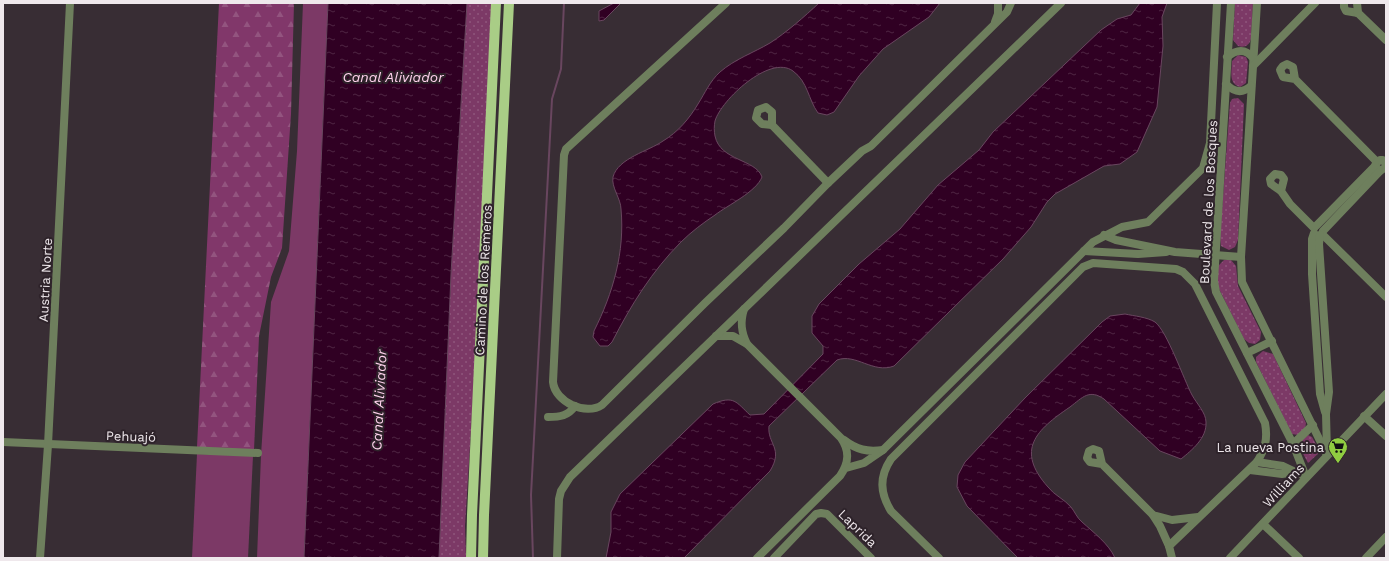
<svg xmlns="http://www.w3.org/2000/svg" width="1389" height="561" font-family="'Work Sans',sans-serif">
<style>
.grass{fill:#7c3966}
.forest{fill:url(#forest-firs)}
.park{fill:url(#park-dots)}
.water{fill:url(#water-ripples);stroke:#69465f}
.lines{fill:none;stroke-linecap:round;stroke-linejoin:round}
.stream{stroke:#69465f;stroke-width:2}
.minor{stroke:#6e7f5d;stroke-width:8}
.major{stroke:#a9cd86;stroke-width:10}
.labels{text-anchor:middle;stroke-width:4;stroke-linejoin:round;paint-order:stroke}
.street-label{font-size:13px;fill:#efe8ec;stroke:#2e232a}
.poi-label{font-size:13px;fill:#efe8ec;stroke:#2e232a;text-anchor:end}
.water-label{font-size:14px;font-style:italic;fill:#ffd2ed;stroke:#2e232a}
</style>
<defs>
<pattern id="forest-firs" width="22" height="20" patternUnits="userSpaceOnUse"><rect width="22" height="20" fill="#81376a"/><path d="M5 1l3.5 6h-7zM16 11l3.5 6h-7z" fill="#93547f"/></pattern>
<pattern id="park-dots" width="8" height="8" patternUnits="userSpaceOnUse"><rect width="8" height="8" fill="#7c3966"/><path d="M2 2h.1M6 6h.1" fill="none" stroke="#8f567c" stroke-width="1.8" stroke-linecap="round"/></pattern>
<pattern id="water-ripples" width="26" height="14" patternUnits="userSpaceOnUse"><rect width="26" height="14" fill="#300023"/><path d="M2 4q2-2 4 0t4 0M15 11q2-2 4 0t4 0" fill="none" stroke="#4e2543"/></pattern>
</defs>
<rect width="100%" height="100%" fill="#382d34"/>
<g class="grass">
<polygon points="303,3 328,3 304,558 257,558 261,455 271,302 289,251 297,151"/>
<polygon points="197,454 253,456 248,558 192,558"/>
</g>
<polygon class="forest" points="219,3 294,3 291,114 282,248 271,277 259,336 254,450 197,447"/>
<g class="park">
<polygon points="467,3 493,3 473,398 465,526 466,558 439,558 451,274"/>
<path d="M1235 3H1253L1251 39C1249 46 1244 48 1238 46L1233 40Z"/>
<path d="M1238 55 1246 57 1248 62 1246 83 1240 87C1228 83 1232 71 1232 61Z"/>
<polygon points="1238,98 1244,104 1238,240 1235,247 1229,250 1221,246 1220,237 1230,103 1232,99"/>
<polygon points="1224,260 1231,260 1236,266 1238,286 1261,332 1260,340 1255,344 1249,343 1244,339 1218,287 1218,266"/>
<polygon points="1263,351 1273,354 1306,423 1305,428 1298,435 1292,434 1256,362 1256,357"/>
<polygon points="1308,435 1312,437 1320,452 1308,463 1299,446 1302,440"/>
</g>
<g class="water">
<polygon points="328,3 467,3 451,274 439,558 304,558"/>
<polygon points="614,3 621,3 604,20 599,21 599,11"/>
<path d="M819 3H940L929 17 883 49 859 76 834 112 827 115 818 113C808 99 808 82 793 71 770 54 721 100 715 121 714 126 714 131 715 136 720 161 756 159 762 177 756 192 728 205 715 215 703 223 691 232 681 242 652 271 631 305 612 342L608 346H600L593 337 594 331C613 293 625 252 621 209 621 199 611 187 613 177 618 158 649 151 663 141 678 132 689 119 698 104 705 93 710 81 720 72 735 59 753 53 770 43 787 32 804 17 819 3Z"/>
<path d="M1140 3H1167L1162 17 1163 46 1157 107 1137 152 1120 164 1104 166 1055 194 1047 202 1031 227 1003 259 894 366C873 374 856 353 837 360L769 426C767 444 784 448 770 471L684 558H606L611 532V512L620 494 713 404C734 395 736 402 750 415L764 414 823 354V346L812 333V316L819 304 859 264 900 229 938 185 979 150 993 132 1101 30 1117 19 1131 15Z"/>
<path d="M1125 314C1134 316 1147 317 1155 322 1167 331 1184 380 1192 395 1197 404 1206 413 1206 422 1207 438 1192 450 1181 459L1160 451 1104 399C1089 389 1083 397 1070 407 1036 430 1015 450 1048 487 1054 495 1064 499 1071 507 1075 512 1077 518 1082 522 1093 532 1109 544 1115 558H1018L967 506 957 487 958 475 965 462 1025 398 1102 322 1110 316Z"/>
</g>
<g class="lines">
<polyline class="stream" points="533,558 531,495 552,99 561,69 564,3"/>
<g class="minor">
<path d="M726 3 566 149 564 155 553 382C555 402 586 416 602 405L705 303 784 228 828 183 862 151 871 146 1007 12 1011 3"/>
<polyline points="1231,3 1214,281 1216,292 1293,444 1306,477"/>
<polyline points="1257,3 1241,257 1242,282 1327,455"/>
<polyline points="1344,3 1344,7 1346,11 1358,13 1386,40"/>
<polyline points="1357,3 1358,13"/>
<polyline points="995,22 998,14 998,3"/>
<path d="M1227 57C1236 50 1245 48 1253 58"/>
<polyline points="1253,66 1315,3"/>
<polyline points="1295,79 1283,77 1280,70 1283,66 1287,64 1293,67 1295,79 1377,162"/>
<path d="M1226 84C1234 92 1242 94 1251 86"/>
<polygon points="766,107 772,112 772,125 762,124 756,118 758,110"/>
<polyline points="772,125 828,183"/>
<polyline points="1386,164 1383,160 1380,160 1376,163 1375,166 1380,171 1386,167"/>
<polyline points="1281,191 1284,179 1281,175 1275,174 1270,179 1271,184 1281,191 1290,204 1314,228"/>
<polyline points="1316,226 1375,166"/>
<polyline points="1323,231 1380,171"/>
<polyline points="1314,233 1312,239 1312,274 1320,394 1325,412"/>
<polyline points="1322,234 1386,297"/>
<polyline points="1104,235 1116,240 1175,252 1241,257"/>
<polyline points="1320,235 1319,244 1329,392 1326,414 1327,452"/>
<polyline points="1084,251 1138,254 1166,252"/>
<path d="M716 336H733L747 344C741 332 740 322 744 309"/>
<path d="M747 344 841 438C850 451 849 463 840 476L757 558"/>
<polyline points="1247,353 1272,341"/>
<polyline points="1364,416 1386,436"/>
<path d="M548 417C560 417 568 416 575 406"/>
<path d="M844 440C857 450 867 452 883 450L864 463 846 468"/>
<polyline points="3,442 258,453"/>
<polyline points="1293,444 1313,425"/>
<polyline points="883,450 1093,242 1122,227 1148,222 1203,168 1210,143 1217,3"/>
<polyline points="1257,462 1283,466 1306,477"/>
<polyline points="1102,464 1090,462 1087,458 1089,451 1093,449 1099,451 1102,464 1153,515 1172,520 1198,517"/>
<polyline points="1250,470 1282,474 1295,472"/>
<polyline points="1153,515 1160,526 1169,546"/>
<polyline points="1263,524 1299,558"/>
<polyline points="40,558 48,445 70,3"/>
<polyline points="557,558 559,499 561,491 570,477 1061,3"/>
<polyline points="774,558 816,514 821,513 827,514 871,558"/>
<path d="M939 558 891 511C880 493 879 477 891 459L1083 267 1093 263 1176 269 1183 272 1195 284 1265 423C1268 439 1265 449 1257 462L1169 546 1172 558"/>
<polyline points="1230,558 1386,394"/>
<polyline points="1366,558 1386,537"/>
</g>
<g class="major">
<polyline points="471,558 472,515 496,3"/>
<polyline points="483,558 484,515 509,3"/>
</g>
</g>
<defs>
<symbol id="supermarket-pin" viewBox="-11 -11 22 30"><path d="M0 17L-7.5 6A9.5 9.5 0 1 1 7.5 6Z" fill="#90cd41" stroke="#2e232a"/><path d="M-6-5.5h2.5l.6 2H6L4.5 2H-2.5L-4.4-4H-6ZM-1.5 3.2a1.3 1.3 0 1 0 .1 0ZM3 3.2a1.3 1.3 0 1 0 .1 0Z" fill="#111"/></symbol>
</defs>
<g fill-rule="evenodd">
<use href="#supermarket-pin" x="1327" y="436" width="22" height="30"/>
</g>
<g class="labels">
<g class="street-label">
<text transform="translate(1208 202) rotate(-87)" y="5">Boulevard de los Bosques</text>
<text transform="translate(45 280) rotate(-87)" y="5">Austria Norte</text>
<text transform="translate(483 280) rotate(-87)" y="5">Camino de los Remeros</text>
<text transform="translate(131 436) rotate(2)" y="5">Pehuajó</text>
<text transform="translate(1283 485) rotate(-47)" y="5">Williams</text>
<text transform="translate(858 528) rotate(44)" y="5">Laprida</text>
</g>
<g class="poi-label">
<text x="1324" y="452">La nueva Postina</text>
</g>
<g class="water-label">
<text x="393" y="82">Canal Aliviador</text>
<text transform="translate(379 400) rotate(-87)" y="5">Canal Aliviador</text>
</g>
</g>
<rect width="1389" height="561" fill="none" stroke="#efe8ec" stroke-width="8"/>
</svg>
